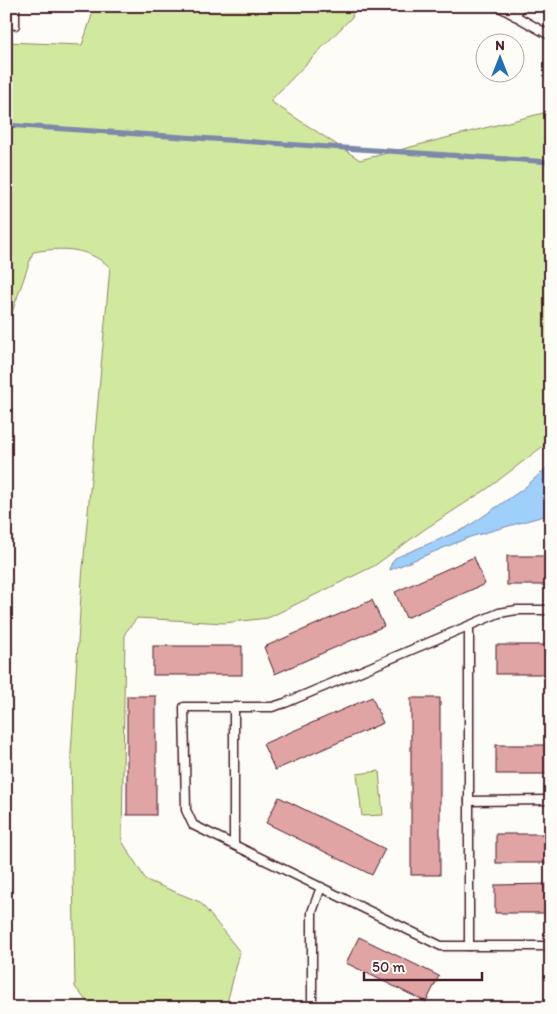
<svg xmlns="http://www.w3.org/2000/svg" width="557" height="1014" font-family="Itim,sans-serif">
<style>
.green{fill:#d1e99e;stroke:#8e8464}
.water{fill:#9ed0fb;stroke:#7c89a8}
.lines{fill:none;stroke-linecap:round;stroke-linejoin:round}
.stream{stroke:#7c89a8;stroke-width:5}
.building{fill:#dfa4a3;stroke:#4a1f2b}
.service-casing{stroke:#4a1f2b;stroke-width:11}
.service{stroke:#fdfcf7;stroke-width:8}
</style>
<rect width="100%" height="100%" fill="#fdfcf7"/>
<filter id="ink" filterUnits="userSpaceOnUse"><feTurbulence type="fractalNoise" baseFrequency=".02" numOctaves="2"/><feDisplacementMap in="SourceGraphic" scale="10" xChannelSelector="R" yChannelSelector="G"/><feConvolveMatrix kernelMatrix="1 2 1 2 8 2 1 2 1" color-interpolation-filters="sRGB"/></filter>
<g filter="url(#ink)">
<g class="green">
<path d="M95 6H348L353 16 270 101 360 160 551 111V440L487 489 425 529 374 566 268 618 224 623 137 618 125 633 122 841 146 880 200 902 240 952 227 1003 92 1008 75 987 71 754 82 579 110 267C86 247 63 247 33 252L9 321 6 340V42L82 45Z"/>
<polygon points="379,771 383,815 362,816 357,774"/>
</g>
<polygon class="water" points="551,464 551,514 470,537 390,570 391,564 395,558 466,528 523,489"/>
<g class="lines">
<polyline class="stream" points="6,125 551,162"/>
</g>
<g class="building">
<rect x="507" y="556" width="44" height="29"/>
<polygon points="474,557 485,584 406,618 395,592"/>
<polygon points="372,600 384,626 275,674 264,647"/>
<rect x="496" y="645" width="55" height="29"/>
<rect x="153" y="646" width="89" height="29"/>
<rect x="127" y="696" width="29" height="119"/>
<polygon points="372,697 383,723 275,770 263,744"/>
<rect x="411" y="698" width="29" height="177"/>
<rect x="496" y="745" width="55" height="29"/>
<polygon points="279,797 385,849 372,875 266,823"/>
<rect x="496" y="834" width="55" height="29"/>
<polygon points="551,884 551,913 495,913 495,885"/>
<polygon points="359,937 439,976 426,1002 346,963"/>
<polygon points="523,1001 547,1008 521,1008"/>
</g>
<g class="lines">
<defs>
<g id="service">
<polyline points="15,6 15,25"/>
<polyline points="498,6 551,36"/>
<polyline points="515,16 521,6"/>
<polyline points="551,610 517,610 499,613 285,703 272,707 184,707 186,810 193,825 441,946 551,946"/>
<polyline points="469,626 469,946"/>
<polyline points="469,801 551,800"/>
<polyline points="234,844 234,707"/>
<polyline points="312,1007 312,912 321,887"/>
</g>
</defs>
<use href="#service" class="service-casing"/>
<use href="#service" class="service"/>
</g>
</g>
<rect width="557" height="1014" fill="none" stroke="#fdfcf7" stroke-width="25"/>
<rect x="12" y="12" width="532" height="989" fill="none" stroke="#4a1f2b" stroke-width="2" filter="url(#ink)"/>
<g transform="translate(500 58)"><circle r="24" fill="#fdfcf7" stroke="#b5a4a5"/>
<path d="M0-4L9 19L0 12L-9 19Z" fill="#1f6fb2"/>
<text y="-8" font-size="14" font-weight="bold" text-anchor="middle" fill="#4a1f2b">N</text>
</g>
<path d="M364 972v8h118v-8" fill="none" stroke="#4a1f2b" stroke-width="2.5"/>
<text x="372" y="972" font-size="15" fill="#4a1f2b" stroke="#fdfcf7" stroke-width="4" paint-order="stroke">50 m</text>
</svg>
